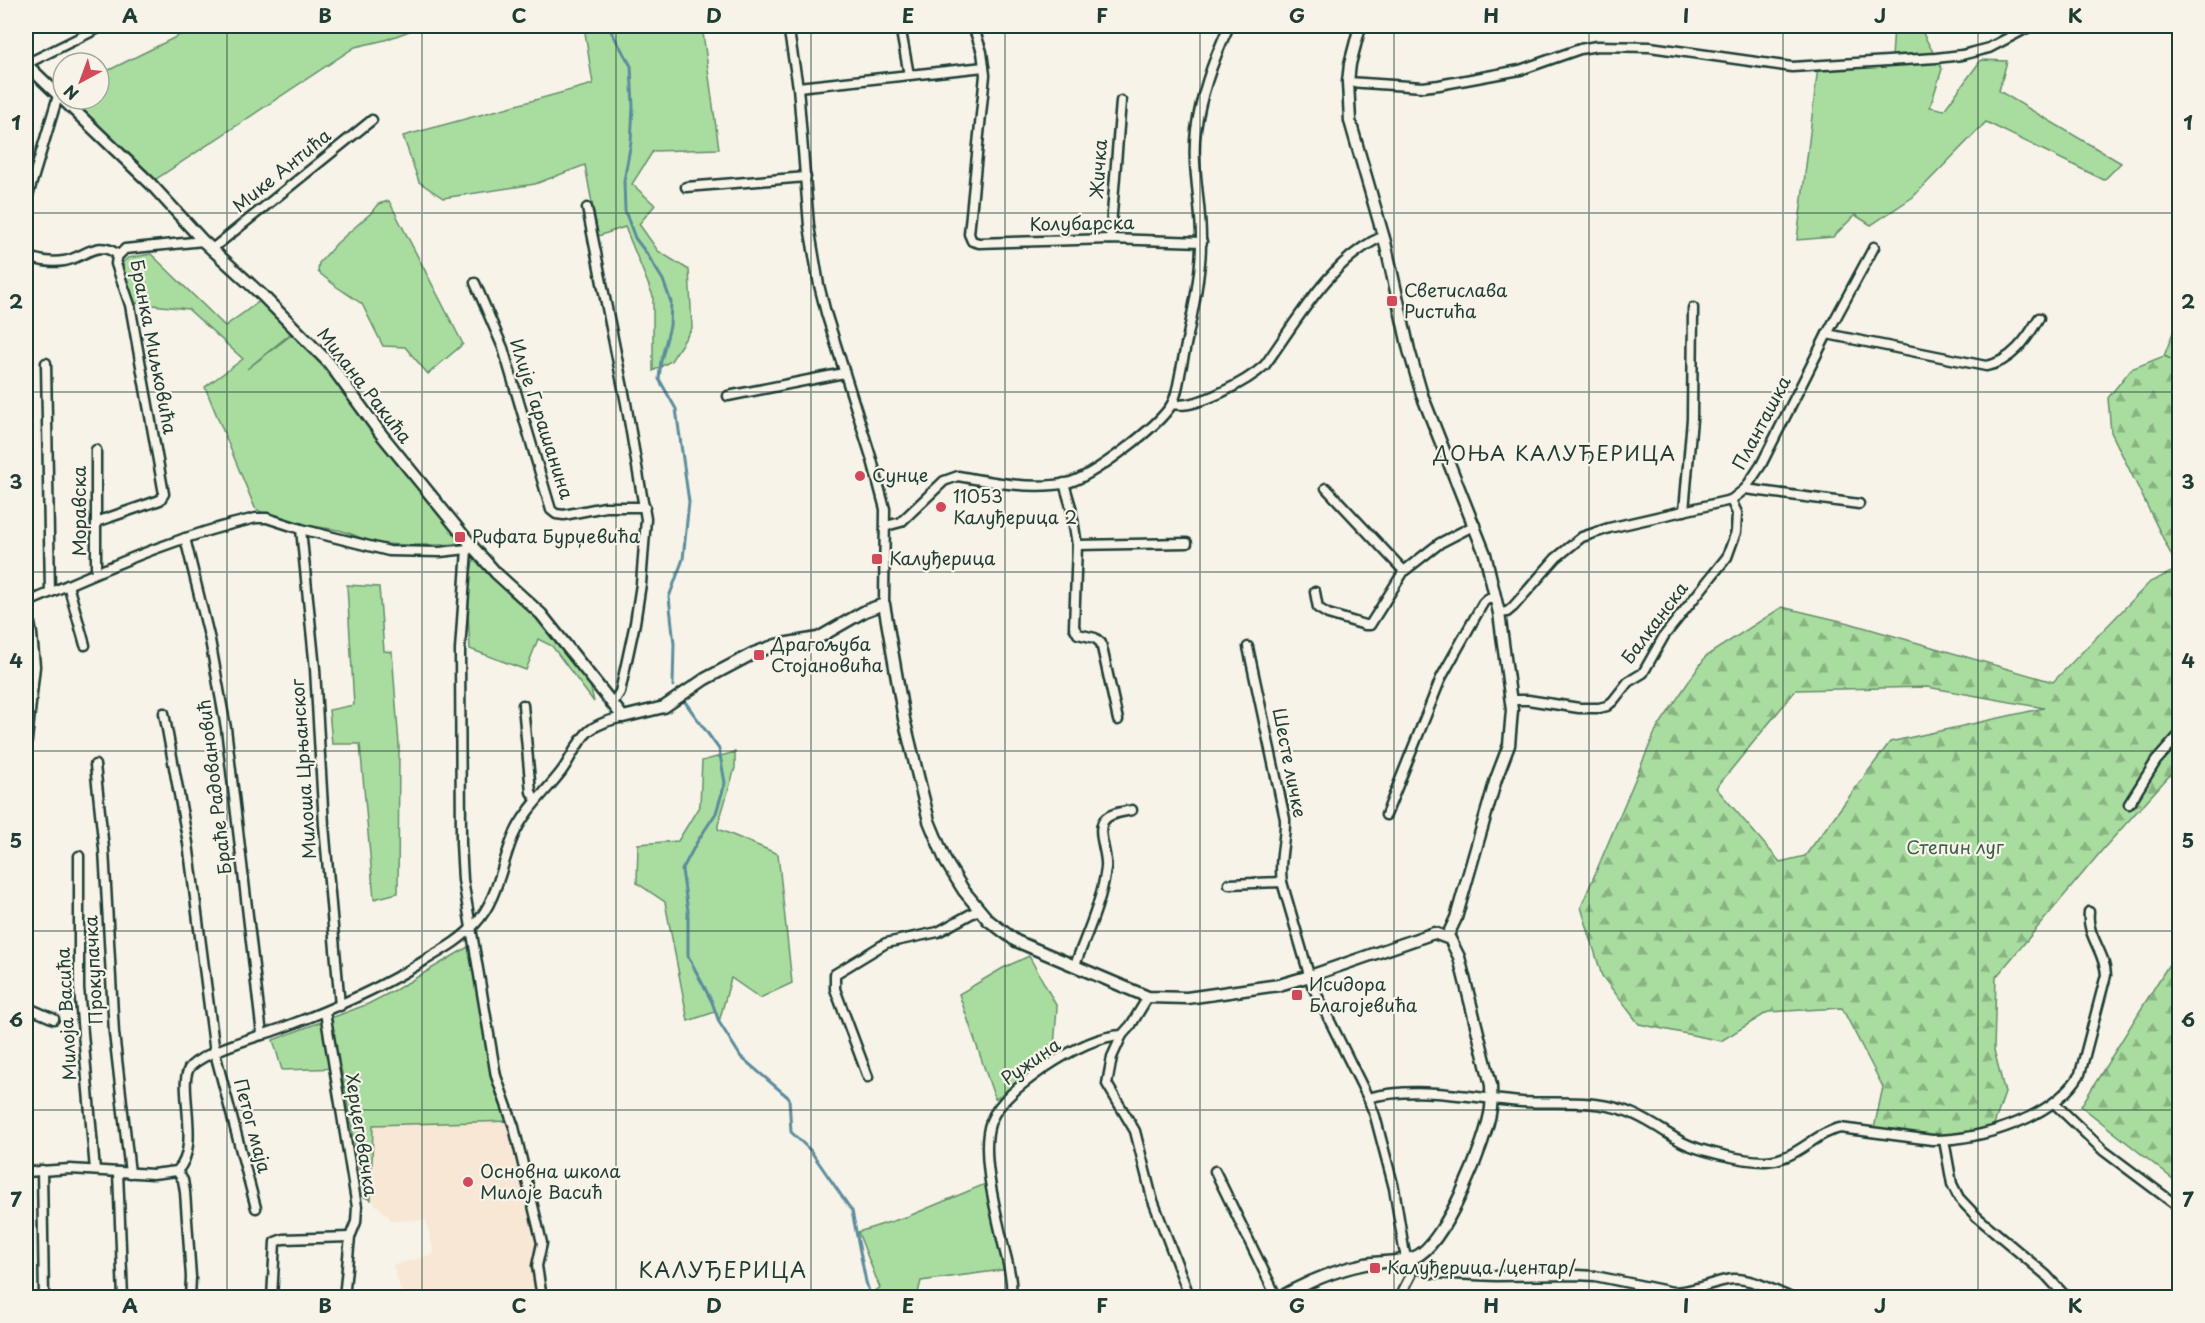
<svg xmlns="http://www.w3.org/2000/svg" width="2205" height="1323" font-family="'Playpen Sans',sans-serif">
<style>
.built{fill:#f8e7d5}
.green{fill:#a9dd9f;stroke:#648d6a;stroke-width:1.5}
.forest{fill:url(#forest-firs);stroke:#648d6a;stroke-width:1.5;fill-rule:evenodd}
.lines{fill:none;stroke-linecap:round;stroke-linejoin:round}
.stream{stroke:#5b8c9d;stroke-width:3}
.minor-casing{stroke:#1f3d34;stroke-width:13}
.tertiary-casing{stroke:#1f3d34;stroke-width:15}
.minor{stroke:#f7f3e8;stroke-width:8}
.tertiary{stroke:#f7f3e8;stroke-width:10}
.grid{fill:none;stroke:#1f3d34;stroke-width:1.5;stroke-opacity:0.55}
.poi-dot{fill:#d1495b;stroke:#f7f3e8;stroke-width:2}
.labels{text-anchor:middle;stroke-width:4.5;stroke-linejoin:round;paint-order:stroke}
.street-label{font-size:18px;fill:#1f3d34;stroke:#f7f3e8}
.poi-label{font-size:18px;fill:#1f3d34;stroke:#f7f3e8;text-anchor:start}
.park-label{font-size:18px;fill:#3b5d49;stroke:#f7f3e8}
.neighbourhood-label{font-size:20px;letter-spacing:1.5px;fill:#1f3d34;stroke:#f7f3e8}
.quarter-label{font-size:21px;letter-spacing:1.5px;fill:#1f3d34;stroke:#f7f3e8}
.neatline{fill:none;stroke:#1f3d34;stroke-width:2}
.grid-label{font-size:20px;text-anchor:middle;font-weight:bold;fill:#1f3d34}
</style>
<defs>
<pattern id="forest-firs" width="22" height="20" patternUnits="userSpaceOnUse" patternTransform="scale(1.5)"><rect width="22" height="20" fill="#a9dd9f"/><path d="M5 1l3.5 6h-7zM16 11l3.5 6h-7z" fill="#89b482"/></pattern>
</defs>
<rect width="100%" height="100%" fill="#f7f3e8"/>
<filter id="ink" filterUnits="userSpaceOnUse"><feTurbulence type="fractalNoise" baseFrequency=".0167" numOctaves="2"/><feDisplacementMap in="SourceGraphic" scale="12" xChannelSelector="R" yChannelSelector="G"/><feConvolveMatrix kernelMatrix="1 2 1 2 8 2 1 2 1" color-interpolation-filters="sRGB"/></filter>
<g filter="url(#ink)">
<polygon class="built" points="512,1121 542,1243 537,1276 542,1297 403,1297 393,1265 434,1254 426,1220 393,1221 371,1200 373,1125"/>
<g class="green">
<polygon points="198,26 374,26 385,28 423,26 385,40 355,47 150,183 63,99 99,99 99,75"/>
<polygon points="584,26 702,26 719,149 653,151 632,184 655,205 639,224 658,251 689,270 692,328 671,361 653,371 653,296 625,227 598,236 585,165 535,184 443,198 419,182 403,136 593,84"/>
<polygon points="1894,26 1913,26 1920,28 1942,69 1930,107 1944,110 1981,60 2007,61 1999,91 2121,163 2104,180 1986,122 1913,197 1871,225 1855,215 1833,237 1797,240 1818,67 1892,58"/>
<polygon points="389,201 463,344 428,374 405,347 383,346 362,304 337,287 318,272 319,263 337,243 371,213 378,204"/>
<path d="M151 254 225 326 260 301 295 330 247 369 298 330 465 541C456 547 391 545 378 543 365 541 352 533 339 530 312 525 278 525 255 508L205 387 243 359 188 309 135 303 123 268V262L128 258Z"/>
<polygon points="2179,317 2179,363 2164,356"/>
<polygon points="480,557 539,615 588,675 594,702 552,646 538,639 526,670 470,649 467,594 473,561"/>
<polygon points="347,585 379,587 384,651 392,652 399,745 398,893 374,899 360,744 332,744 329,710 354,705"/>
<polygon points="735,752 735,768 718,825 718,829 778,854 792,983 760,998 731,978 719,1022 715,1012 688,1021 665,902 637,883 638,844 678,841 700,805 702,761"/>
<polygon points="468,947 496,1076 512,1121 373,1125 371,1200 364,1197 341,1068 282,1070 273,1040 368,1004 397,989"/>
<polygon points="1029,956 1057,1007 1053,1062 1023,1084 995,1099 959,994 1003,968"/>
<polygon points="990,1182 1009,1269 921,1281 917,1297 864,1297 880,1288 858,1232 909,1216"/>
</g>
<g class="forest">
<path d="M2164 356 2179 363V765L2104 848 1996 977 1994 1050 2005 1093 1992 1130 1932 1140 1873 1133 1883 1087 1842 1008 1768 1012 1721 1041 1639 1024 1602 976 1581 907 1656 730 1706 656 1782 607 1849 623 2053 682 2150 582 2178 569 2111 432 2108 398 2131 369ZM1927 687 2044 708 1890 742 1805 856 1780 862 1716 788 1796 690Z"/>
<polygon points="2179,948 2179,1184 2081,1106"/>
</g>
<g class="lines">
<g class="stream">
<polyline points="608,26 631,66 633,107 631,142 624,181 625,211 635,238 647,254 663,280 671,302 670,326 661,361 659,379 676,409 689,502 683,559 669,597 674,644 673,686"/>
<polyline points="685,702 719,749 725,783 716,813 697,842 682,870 688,911 688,956 712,1002 719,1022 741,1057 789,1098 791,1132 810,1150 852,1211 866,1282 871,1298"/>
</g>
<defs>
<g id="minor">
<polyline points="788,26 798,87 809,226 819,285 826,313 872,460 885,509 884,604"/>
<polyline points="900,26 909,75"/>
<polyline points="973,26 982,52 985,75 969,234 972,241 979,243 1110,239 1202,242"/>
<polyline points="26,64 103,26"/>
<polyline points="1348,82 1423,87 1439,85 1520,70 1580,49 1597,46 1650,47 1792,67 1936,58 1962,55 1989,48 2031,26"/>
<polyline points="798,87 984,67"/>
<polyline points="686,187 806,177"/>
<polyline points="26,202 58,96"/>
<polyline points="587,208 626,403 646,519 641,584 635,623 620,692 613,703"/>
<polyline points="1110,239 1121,101"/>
<polyline points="212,249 372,120"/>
<path d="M26 255C36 261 52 263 64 261 84 258 98 238 118 255"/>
<polyline points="475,283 503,348 551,510 556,514 564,515 605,507 645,507"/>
<path d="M1827 334 1986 366C2011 362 2027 339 2039 318"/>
<polyline points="46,363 50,592"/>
<polyline points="728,396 844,373"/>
<path d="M1172 404C1195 410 1248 381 1265 365 1296 322 1332 257 1384 236"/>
<polyline points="96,450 96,572"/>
<polyline points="1064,483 1071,507 1077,545 1074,627 1078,634 1095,638 1101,643 1118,720"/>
<polyline points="1326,488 1404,571"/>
<polyline points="1745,489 1859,504"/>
<polyline points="1684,511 1692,419 1693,308"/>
<polyline points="96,522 160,500 164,494 130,305 116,264 117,257 125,249 203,241"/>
<path d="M886 526 901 522 944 481 958 476C991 482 1034 490 1067 483 1092 477 1158 427 1172 404 1178 393 1179 377 1182 365 1189 328 1201 280 1201 243 1202 205 1191 168 1196 130 1201 93 1214 58 1229 26"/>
<polyline points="301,529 315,669 324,825 340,1006"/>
<polyline points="185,538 210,640 226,728 262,1035"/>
<polyline points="1077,545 1187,543"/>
<polyline points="467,549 460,650 461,843 463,880 496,1076 514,1127 542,1243 537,1266 542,1298"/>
<polyline points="68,585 85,645"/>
<polyline points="1315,592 1318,608 1328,614 1365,625 1370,625 1404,571 1440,543 1475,525"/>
<path d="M26 603C101 571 175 536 256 518H267L301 529 389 551 440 552 467 549 472 546"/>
<polyline points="26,603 32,634 35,666 26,749"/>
<polyline points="1499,613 1507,612 1513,607 1556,558 1582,537 1609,528 1731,500 1745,489 1761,465 1827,334 1874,247"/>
<path d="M1248 647 1285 819C1286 840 1278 860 1282 882L1312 985 1368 1098 1375 1116 1394 1188 1404 1249 1411 1275 1399 1298"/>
<polyline points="1511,700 1528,700 1579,708 1599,708 1607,706 1613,701 1628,682 1643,673 1664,636 1727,557 1736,532 1737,513 1731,500"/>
<polyline points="523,705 531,792 536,800"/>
<polyline points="164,713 188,843 215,1053 256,1208"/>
<polyline points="95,765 104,849 114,1033 130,1173"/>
<polyline points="2129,804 2156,761 2180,734"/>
<polyline points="1386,815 1441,678 1483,603 1487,599 1495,597"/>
<polyline points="79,856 79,988 95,1170"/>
<polyline points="1229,884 1282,882"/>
<path d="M1075 965C1087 933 1102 901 1106 868 1108 854 1097 834 1103 822 1108 813 1123 812 1132 810"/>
<polyline points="26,1007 54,1019"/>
<polyline points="325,1012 357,1207 356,1222 350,1237 344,1298"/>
<polyline points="1122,1035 1112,1057 1107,1084 1135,1131 1152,1198 1190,1298"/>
<polyline points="868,1077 835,989 835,974 886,943 938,932 978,910"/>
<path d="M1368 1098C1417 1085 1473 1098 1522 1102 1557 1104 1593 1099 1626 1111 1646 1118 1664 1132 1682 1142 1699 1151 1747 1162 1766 1161 1797 1160 1814 1133 1840 1128L1932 1140C1981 1140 2054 1118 2080 1074L2106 975C2105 951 2086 936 2089 912"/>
<polyline points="2055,1104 2104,1151 2180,1208"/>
<polyline points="1944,1140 1952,1184 1959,1198 1977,1217 2046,1275 2067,1298"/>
<polyline points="42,1170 44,1298"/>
<polyline points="177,1171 183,1180 185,1192 191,1277 190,1298"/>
<polyline points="1215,1171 1277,1298"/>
<path d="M26 1172 70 1169 153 1174 177 1171C203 1146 175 1081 191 1066 208 1050 257 1037 279 1029 331 1010 380 989 427 959 444 949 462 939 475 924 497 901 501 866 513 837 524 811 544 794 561 772 571 759 577 741 589 731 599 723 611 720 623 717"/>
<polyline points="118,1172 123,1298"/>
<path d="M1409 1262 1417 1268 1430 1273 1496 1276 1577 1275 1595 1276 1673 1292C1694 1292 1713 1281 1733 1279 1752 1278 1774 1291 1792 1298"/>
<polyline points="272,1298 275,1242 283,1239 350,1237"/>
<path d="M1011 1298C1013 1281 1008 1264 1004 1248 997 1215 979 1152 991 1121 999 1100 1025 1082 1043 1069 1065 1054 1095 1036 1122 1035L1131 1025 1148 997"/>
</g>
<g id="tertiary">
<polyline points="1360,26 1350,64 1348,82 1350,121 1385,242 1409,350 1422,395 1485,554 1499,613 1512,710 1509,745 1496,779 1456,918 1447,937"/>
<path d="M26 64 150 183 203 241 263 296 329 363 381 434 472 546 496 573 541 614 623 717 664 707 705 679 754 653 776 645 818 638 865 611 884 604 904 719 929 821 946 862 964 891 988 920 1016 941 1148 997 1187 998 1279 985 1310 976 1434 933 1450 939 1459 957 1491 1085C1491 1092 1492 1100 1491 1108 1487 1140 1445 1245 1415 1257 1400 1263 1381 1261 1365 1264 1336 1270 1305 1283 1279 1298"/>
</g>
</defs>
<use href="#minor" class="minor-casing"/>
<use href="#tertiary" class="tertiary-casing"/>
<use href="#minor" class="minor"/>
<use href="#tertiary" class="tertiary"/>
</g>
</g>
<path class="grid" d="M227 26V1298M422 26V1298M616 26V1298M811 26V1298M1005 26V1298M1200 26V1298M1394 26V1298M1589 26V1298M1783 26V1298M1978 26V1298M26 213H2180M26 392H2180M26 572H2180M26 751H2180M26 931H2180M26 1110H2180"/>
<g class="poi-dot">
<rect x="1386" y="295" width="12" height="12" rx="3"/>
<circle cx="860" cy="476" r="6"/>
<circle cx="941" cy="507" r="6"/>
<rect x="454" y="531" width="12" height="12" rx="3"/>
<rect x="871" y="553" width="12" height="12" rx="3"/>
<rect x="753" y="649" width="12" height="12" rx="3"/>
<rect x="1291" y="989" width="12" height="12" rx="3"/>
<circle cx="468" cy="1182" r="6"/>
<rect x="1369" y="1262" width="12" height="12" rx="3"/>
</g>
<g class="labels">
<g class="street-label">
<text transform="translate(1099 169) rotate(-86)" y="6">Жичка</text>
<text transform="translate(282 171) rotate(-39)" y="6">Мике Антића</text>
<text transform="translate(1082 224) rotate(-1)" y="6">Колубарска</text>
<text transform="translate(153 347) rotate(79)" y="6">Бранка Миљковића</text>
<text transform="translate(364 386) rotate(52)" y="6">Милана Ракића</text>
<text transform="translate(541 419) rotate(72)" y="6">Илије Гарашанина</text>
<text transform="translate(1762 423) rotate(-62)" y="6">Планташка</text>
<text transform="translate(80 511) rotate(-90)" y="6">Моравска</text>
<text transform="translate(1655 623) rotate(-53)" y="6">Балканска</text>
<text transform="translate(1289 763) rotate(79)" y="6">Шесте личке</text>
<text transform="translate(304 769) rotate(-94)" y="6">Милоша Црњанског</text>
<text transform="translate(215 787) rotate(-97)" y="6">Браће Радовановић</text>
<text transform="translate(94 970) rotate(-93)" y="6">Прокупачка</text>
<text transform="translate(67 1014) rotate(-93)" y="6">Милоја Васића</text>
<text transform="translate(1031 1062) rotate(-35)" y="6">Ружина</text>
<text transform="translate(252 1126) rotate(75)" y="6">Петог маја</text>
<text transform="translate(361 1135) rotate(81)" y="6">Херцеговачка</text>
</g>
<g class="poi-label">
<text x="1404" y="297">Светислава<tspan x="1404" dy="21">Ристића</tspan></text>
<text x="872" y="482">Сунце</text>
<text x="953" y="503">11053<tspan x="953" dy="21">Калуђерица 2</tspan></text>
<text x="472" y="543">Рифата Бурџевића</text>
<text x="889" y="565">Калуђерица</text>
<text x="771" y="651">Драгољуба<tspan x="771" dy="21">Стојановића</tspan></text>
<text x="1309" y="991">Исидора<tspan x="1309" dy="21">Благојевића</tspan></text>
<text x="480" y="1178">Основна школа<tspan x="480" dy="21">Милоје Васић</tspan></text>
<text x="1387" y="1274">Калуђерица /центар/</text>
</g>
<g class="park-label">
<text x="1955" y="854">Степин луг</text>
</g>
<g class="neighbourhood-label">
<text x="1555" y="461">ДОЊА КАЛУЂЕРИЦА</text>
</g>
<g class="quarter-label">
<text x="723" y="1278">КАЛУЂЕРИЦА</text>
</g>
</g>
<rect width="2205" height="1323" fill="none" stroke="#f7f3e8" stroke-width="66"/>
<g transform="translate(81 81) rotate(221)"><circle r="28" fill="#f7f3e8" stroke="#a1aaa0" stroke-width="1.5"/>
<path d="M0-4.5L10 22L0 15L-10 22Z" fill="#d1495b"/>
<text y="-9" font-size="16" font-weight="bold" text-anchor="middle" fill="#1f3d34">N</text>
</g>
<rect x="33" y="33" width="2139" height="1257" class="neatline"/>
<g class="grid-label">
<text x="130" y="23">A</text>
<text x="325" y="23">B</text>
<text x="519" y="23">C</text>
<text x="714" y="23">D</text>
<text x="908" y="23">E</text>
<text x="1102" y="23">F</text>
<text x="1297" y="23">G</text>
<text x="1491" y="23">H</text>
<text x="1686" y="23">I</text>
<text x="1880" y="23">J</text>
<text x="2075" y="23">K</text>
<text x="16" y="130">1</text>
<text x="2188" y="130">1</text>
<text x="16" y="309">2</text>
<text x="2188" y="309">2</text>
<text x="16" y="489">3</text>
<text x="2188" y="489">3</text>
<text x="16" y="668">4</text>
<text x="2188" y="668">4</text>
<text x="16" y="848">5</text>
<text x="2188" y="848">5</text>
<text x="16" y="1027">6</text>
<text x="2188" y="1027">6</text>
<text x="16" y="1207">7</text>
<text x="2188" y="1207">7</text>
<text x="130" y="1313">A</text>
<text x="325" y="1313">B</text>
<text x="519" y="1313">C</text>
<text x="714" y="1313">D</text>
<text x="908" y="1313">E</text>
<text x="1102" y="1313">F</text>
<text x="1297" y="1313">G</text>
<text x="1491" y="1313">H</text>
<text x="1686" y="1313">I</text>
<text x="1880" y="1313">J</text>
<text x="2075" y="1313">K</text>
</g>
</svg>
